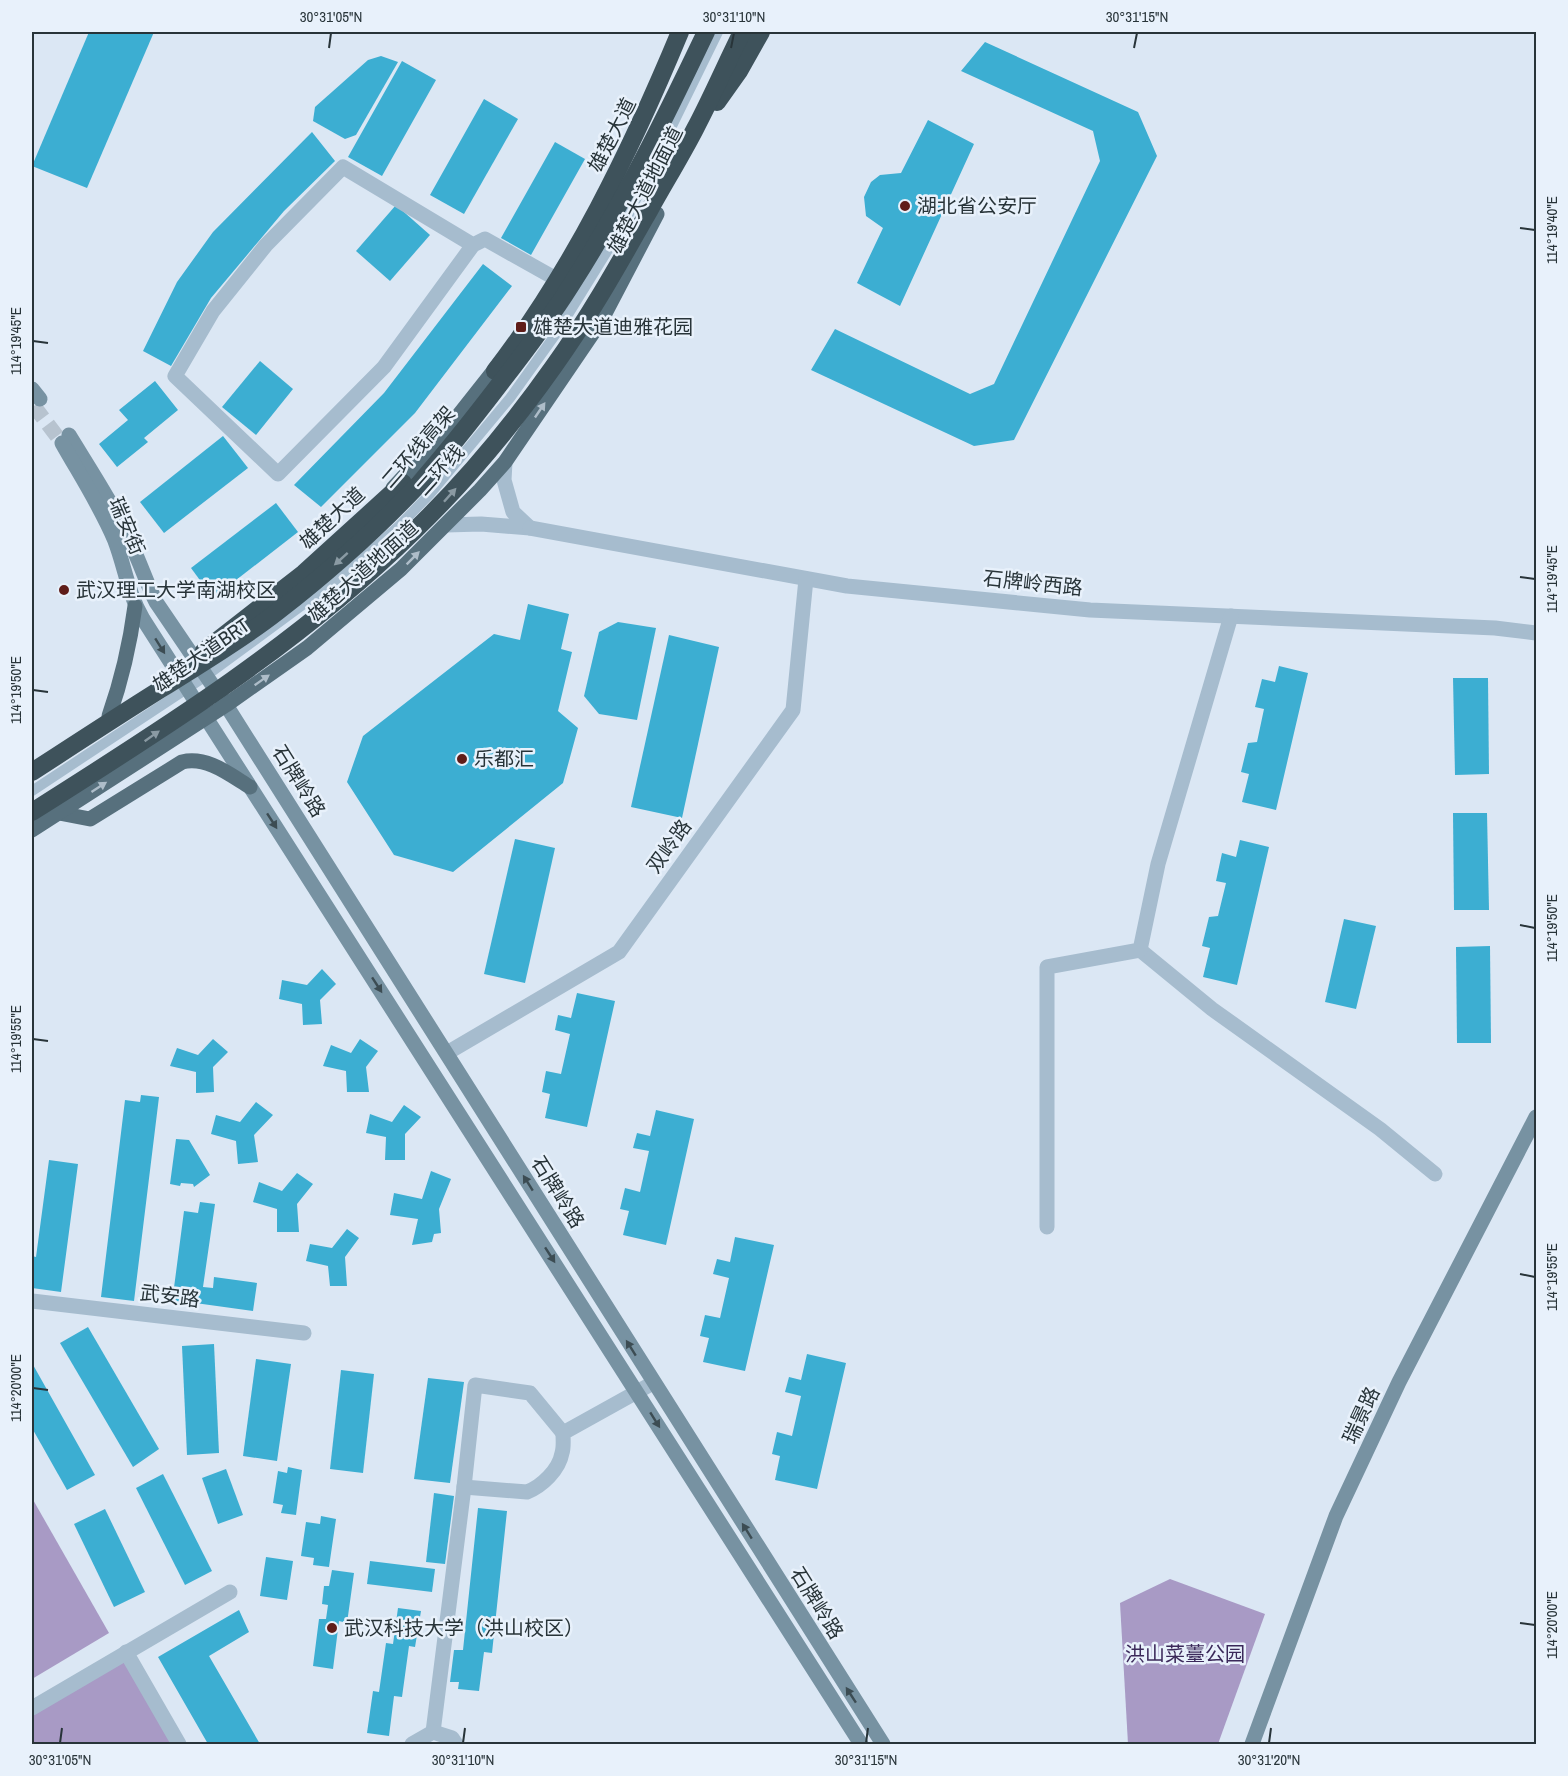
<svg xmlns="http://www.w3.org/2000/svg" width="1568" height="1776" font-family="'Archivo Narrow','Noto Sans SC',sans-serif">
<style>
.green{fill:#a89ac5}
.building{fill:#3caed2}
.lines{fill:none;stroke-linecap:round;stroke-linejoin:round}
.secondary-tunnel{stroke:#b7c3cf;stroke-width:15;stroke-dasharray:15 8;stroke-linecap:butt}
.lane{stroke:#a6bcce;stroke-width:10}
.street{stroke:#a6bcce;stroke-width:15}
.secondary{stroke:#7792a2;stroke-width:15}
.primary{stroke:#57707d;stroke-width:15}
.highway-bridge{stroke:#3e525b;stroke-width:18}
.oneway{fill:#aebdc9}
.oneway2{fill:#8a9aa3}
.oneway3{fill:#3c4c53}
.ticks{fill:none;stroke:#283439;stroke-width:2}
.poi-dot{fill:#5f1d19;stroke:#e8f1fb;stroke-width:2}
.labels{text-anchor:middle;stroke-width:5;stroke-linejoin:round;paint-order:stroke}
.street-label{font-size:20px;fill:#283439;stroke:#e8f1fb}
.poi-label{font-size:20px;fill:#283439;stroke:#e8f1fb;text-anchor:start}
.park-label{font-size:20px;fill:#3b295a;stroke:#e8f1fb}
.neatline{fill:none;stroke:#283439;stroke-width:2}
.ticks-label{font-size:15px;text-anchor:middle;fill:#283439}
</style>
<rect width="100%" height="100%" fill="#dbe7f4"/>
<g class="green">
<polygon points="32,1498 109,1633 32,1679"/>
<polygon points="1170,1579 1265,1614 1218,1744 1128,1744 1120,1603"/>
<polygon points="126,1652 179,1744 32,1744 32,1708"/>
</g>
<g class="building">
<polygon points="89,32 154,32 87,188 32,166"/>
<polygon points="985,42 1138,112 1157,156 1014,440 974,446 811,370 835,329 970,394 994,384 1100,161 1093,131 961,71"/>
<polygon points="381,56 398,62 356,135 345,139 313,121 315,107 368,60"/>
<polygon points="402,61 436,80 382,176 348,157"/>
<polygon points="484,99 518,119 464,214 430,195"/>
<polygon points="928,120 974,144 900,306 857,283 883,228 866,216 864,197 871,182 880,175 901,173"/>
<polygon points="312,132 335,161 284,211 211,298 171,366 143,351 177,282 213,232"/>
<polygon points="555,142 585,159 531,255 501,238"/>
<polygon points="396,205 430,235 390,281 356,251"/>
<polygon points="483,264 512,286 415,413 321,507 294,485 384,393"/>
<polygon points="260,361 293,389 256,435 222,407"/>
<polygon points="155,381 178,410 144,438 148,442 117,467 99,444 128,420 119,410"/>
<polygon points="223,436 248,468 164,533 140,502"/>
<polygon points="276,503 298,532 213,598 191,568"/>
<polygon points="528,604 569,614 561,649 572,652 558,711 578,728 563,783 453,872 394,855 347,782 363,736 494,634 520,640"/>
<polygon points="618,622 656,628 637,720 599,714 584,696 599,632"/>
<polygon points="669,635 719,647 682,818 631,807"/>
<polygon points="1279,666 1308,673 1276,810 1242,802 1249,774 1241,772 1248,743 1257,742 1264,709 1255,707 1262,679 1275,682"/>
<polygon points="1453,678 1488,678 1489,774 1455,775"/>
<polygon points="1453,813 1487,813 1489,910 1454,910"/>
<polygon points="515,839 555,848 525,983 484,974"/>
<polygon points="1240,840 1269,847 1237,985 1203,977 1210,948 1202,946 1209,917 1218,916 1226,883 1216,881 1222,853 1236,857"/>
<polygon points="1344,919 1376,926 1356,1009 1325,1002"/>
<polygon points="1490,946 1491,1043 1457,1043 1456,947"/>
<polygon points="322,969 336,984 320,1000 322,1024 303,1025 302,1004 279,999 282,980 307,985"/>
<polygon points="577,993 615,1001 587,1127 545,1118 550,1094 542,1092 546,1071 561,1074 570,1034 555,1030 558,1015 571,1018"/>
<polygon points="213,1039 228,1052 213,1067 214,1092 196,1093 196,1072 170,1066 177,1048 198,1055"/>
<polygon points="360,1039 378,1051 366,1067 369,1092 347,1092 346,1071 323,1066 331,1045 351,1053"/>
<polygon points="141,1095 159,1097 134,1301 101,1297 125,1100 140,1102"/>
<polygon points="256,1102 273,1115 254,1135 258,1162 238,1164 236,1141 211,1134 216,1115 240,1122"/>
<polygon points="404,1105 421,1117 405,1134 405,1160 385,1160 386,1137 366,1133 370,1114 392,1122"/>
<polygon points="656,1110 694,1119 666,1245 623,1235 629,1211 620,1209 625,1188 640,1192 649,1151 633,1148 637,1133 650,1136"/>
<polygon points="176,1139 189,1140 210,1175 194,1187 193,1184 181,1183 180,1186 170,1184"/>
<polygon points="49,1160 78,1164 61,1292 32,1288 32,1256 36,1257"/>
<polygon points="431,1171 451,1179 439,1209 441,1233 434,1234 432,1242 412,1245 418,1219 390,1215 394,1193 422,1199"/>
<polygon points="297,1173 313,1184 297,1204 299,1232 277,1232 277,1209 253,1202 259,1182 282,1191"/>
<polygon points="200,1202 215,1204 203,1287 213,1288 214,1277 257,1283 253,1311 188,1302 188,1306 172,1303 184,1211 198,1213"/>
<polygon points="347,1229 359,1238 345,1257 347,1286 330,1286 328,1266 306,1261 310,1244 332,1248"/>
<polygon points="735,1237 774,1245 745,1371 703,1362 709,1338 700,1336 705,1315 720,1318 729,1278 713,1274 717,1259 730,1262"/>
<polygon points="88,1327 159,1449 133,1467 60,1343"/>
<polygon points="214,1344 219,1453 187,1455 182,1346"/>
<polygon points="807,1354 846,1363 817,1489 775,1480 780,1456 772,1454 777,1432 792,1436 801,1396 785,1392 789,1377 801,1380"/>
<polygon points="256,1359 291,1364 277,1461 243,1456"/>
<polygon points="32,1363 95,1475 67,1490 32,1428"/>
<polygon points="341,1370 374,1374 363,1473 330,1469"/>
<polygon points="428,1378 464,1382 450,1483 414,1479"/>
<polygon points="288,1467 302,1470 296,1515 281,1513 283,1505 273,1503 278,1471 287,1473"/>
<polygon points="226,1469 243,1515 218,1524 202,1478"/>
<polygon points="163,1474 212,1571 185,1585 136,1488"/>
<polygon points="434,1493 454,1496 445,1564 426,1562"/>
<polygon points="478,1508 507,1511 492,1653 484,1652 479,1691 458,1689 459,1682 450,1682 454,1650 463,1650"/>
<polygon points="105,1509 145,1592 114,1607 74,1524"/>
<polygon points="321,1516 336,1519 329,1567 313,1565 314,1558 301,1556 306,1522 320,1524"/>
<polygon points="266,1557 293,1561 287,1600 260,1596"/>
<polygon points="370,1561 435,1569 432,1592 367,1584"/>
<polygon points="332,1570 354,1573 347,1623 339,1621 333,1669 313,1666 319,1619 326,1619 328,1605 322,1604 324,1586 329,1586"/>
<polygon points="398,1608 421,1611 415,1647 409,1646 402,1697 394,1696 389,1736 367,1733 373,1691 379,1692 386,1643 393,1644"/>
<polygon points="239,1610 249,1632 209,1656 260,1744 208,1744 158,1657"/>
</g>
<g class="lines">
<polyline class="secondary-tunnel" points="34,406 62,443"/>
<polyline class="lane" points="32,791 206,676 346,573 400,525 430,494 510,398 558,331 624,224 718,32"/>
<g class="street">
<polyline points="473,245 343,167 266,245 213,311 175,376 278,474 384,367 473,245 485,239 558,280"/>
<polyline points="446,525 481,524 530,528 513,512 504,480 505,462"/>
<polyline points="530,528 847,586 1090,610 1495,628 1536,633"/>
<polyline points="1140,950 1212,1009 1380,1129 1435,1174"/>
<polyline points="447,1053 619,952 793,710 806,579"/>
<polyline points="1047,1227 1047,967 1140,950 1158,864 1231,616"/>
<polyline points="32,1301 304,1333"/>
<path d="M464 1487 527 1492C542 1486 559 1470 562 1453 564 1447 563 1440 563 1433L653 1383"/>
<polyline points="126,1652 179,1744"/>
<polyline points="32,1708 230,1592"/>
<polyline points="433,1732 464,1487 475,1385 530,1393 563,1433"/>
<polyline points="412,1744 433,1732 452,1738 456,1744"/>
</g>
<g class="secondary">
<polyline points="32,389 40,399"/>
<path d="M69 435C91 471 115 507 132 546 141 565 147 584 156 602L226 705 883 1744"/>
<path d="M62 443C80 475 101 507 115 541 125 567 128 594 143 619L861 1744"/>
<polyline points="1252,1744 1336,1516 1399,1382 1536,1117"/>
</g>
<g class="primary">
<polyline points="393,488 447,430 500,363"/>
<path d="M109 716C122 679 130 644 135 606"/>
<path d="M59 813 90 819 182 762C207 756 229 774 250 787"/>
<polyline points="32,830 226,705 307,648 401,569 480,490 505,462 601,321 657,214"/>
</g>
<g class="highway-bridge">
<polyline points="717,102 739,71 761,32"/>
<path d="M495 371C573 270 631 150 680 32"/>
<polyline points="204,651 304,573 403,483"/>
<path d="M32 772C75 744 118 716 161 689 200 664 240 641 277 612 326 574 375 531 418 485 446 453 473 419 499 385 524 353 549 320 571 285 623 204 665 118 706 32"/>
<path d="M32 812C165 728 301 642 414 531 466 481 513 424 554 366 590 316 620 262 650 209 665 182 681 156 695 129 712 97 726 64 742 32"/>
</g>
</g>
<defs><path id="oneway-solid" d="M-6-.8H1V-3.2L6.5 0L1 3.2V.8H-6Z" transform="scale(1.5)"/></defs>
<g class="oneway">
<use href="#oneway-solid" transform="translate(540 410) rotate(-56)"/>
<use href="#oneway-solid" transform="translate(413 558) rotate(-45)"/>
<use href="#oneway-solid" transform="translate(262 680) rotate(-35)"/>
<use href="#oneway-solid" transform="translate(99 787) rotate(-33)"/>
</g>
<g class="oneway2">
<use href="#oneway-solid" transform="translate(450 495) rotate(-48)"/>
<use href="#oneway-solid" transform="translate(341 559) rotate(138)"/>
<use href="#oneway-solid" transform="translate(152 736) rotate(-35)"/>
</g>
<g class="oneway3">
<use href="#oneway-solid" transform="translate(160 646) rotate(58)"/>
<use href="#oneway-solid" transform="translate(272 821) rotate(57)"/>
<use href="#oneway-solid" transform="translate(377 985) rotate(57)"/>
<use href="#oneway-solid" transform="translate(528 1183) rotate(-122)"/>
<use href="#oneway-solid" transform="translate(550 1255) rotate(57)"/>
<use href="#oneway-solid" transform="translate(631 1348) rotate(-122)"/>
<use href="#oneway-solid" transform="translate(655 1420) rotate(58)"/>
<use href="#oneway-solid" transform="translate(747 1531) rotate(-122)"/>
<use href="#oneway-solid" transform="translate(851 1695) rotate(-123)"/>
</g>
<path class="ticks" d="M329 48 331 33M731 48 734 33M1134 48 1137 33M1520 228 1535 230M33 341 48 343M1520 577 1535 579M33 690 48 692M1520 925 1535 928M33 1039 48 1041M1520 1274 1535 1277M33 1388 48 1390M1520 1623 1535 1625M60 1743 62 1728M463 1743 465 1728M866 1743 868 1728M1269 1743 1271 1728"/>
<g class="poi-dot">
<circle cx="905" cy="206" r="6"/>
<rect x="515" y="321" width="12" height="12" rx="3"/>
<circle cx="64" cy="590" r="6"/>
<circle cx="462" cy="759" r="6"/>
<circle cx="332" cy="1628" r="6"/>
</g>
<g class="labels">
<g class="street-label">
<text transform="translate(612 135) rotate(-63)" y="7">雄楚大道</text>
<text transform="translate(645 190) rotate(-63)" y="7">雄楚大道地面道</text>
<text transform="translate(418 447) rotate(-49)" y="7">二环线高架</text>
<text transform="translate(440 470) rotate(-48)" y="7">二环线</text>
<text transform="translate(332 518) rotate(-43)" y="7">雄楚大道</text>
<text transform="translate(127 526) rotate(67)" y="7">瑞安街</text>
<text transform="translate(363 571) rotate(-42)" y="7">雄楚大道地面道</text>
<text transform="translate(1033 583) rotate(6)" y="7">石牌岭西路</text>
<text transform="translate(201 655) rotate(-35)" y="7">雄楚大道BRT</text>
<text transform="translate(299 781) rotate(58)" y="7">石牌岭路</text>
<text transform="translate(669 846) rotate(-54)" y="7">双岭路</text>
<text transform="translate(558 1192) rotate(58)" y="7">石牌岭路</text>
<text transform="translate(170 1296) rotate(7)" y="7">武安路</text>
<text transform="translate(1361 1415) rotate(-65)" y="7">瑞景路</text>
<text transform="translate(817 1603) rotate(58)" y="7">石牌岭路</text>
</g>
<g class="poi-label">
<text x="917" y="213">湖北省公安厅</text>
<text x="533" y="334">雄楚大道迪雅花园</text>
<text x="76" y="597">武汉理工大学南湖校区</text>
<text x="474" y="766">乐都汇</text>
<text x="344" y="1635">武汉科技大学（洪山校区）</text>
</g>
<g class="park-label">
<text x="1185" y="1661">洪山菜薹公园</text>
</g>
</g>
<rect width="1568" height="1776" fill="none" stroke="#e8f1fb" stroke-width="66"/>
<rect x="33" y="33" width="1502" height="1710" class="neatline"/>
<g class="ticks-label">
<text x="331" y="22">30°31'05"N</text>
<text x="734" y="22">30°31'10"N</text>
<text x="1137" y="22">30°31'15"N</text>
<text transform="translate(1552 230) rotate(-90)" y="5">114°19'40"E</text>
<text transform="translate(16 341) rotate(-90)" y="5">114°19'45"E</text>
<text transform="translate(1552 579) rotate(-90)" y="5">114°19'45"E</text>
<text transform="translate(16 690) rotate(-90)" y="5">114°19'50"E</text>
<text transform="translate(1552 928) rotate(-90)" y="5">114°19'50"E</text>
<text transform="translate(16 1039) rotate(-90)" y="5">114°19'55"E</text>
<text transform="translate(1552 1277) rotate(-90)" y="5">114°19'55"E</text>
<text transform="translate(16 1388) rotate(-90)" y="5">114°20'00"E</text>
<text transform="translate(1552 1625) rotate(-90)" y="5">114°20'00"E</text>
<text x="60" y="1765">30°31'05"N</text>
<text x="463" y="1765">30°31'10"N</text>
<text x="866" y="1765">30°31'15"N</text>
<text x="1269" y="1765">30°31'20"N</text>
</g>
</svg>
